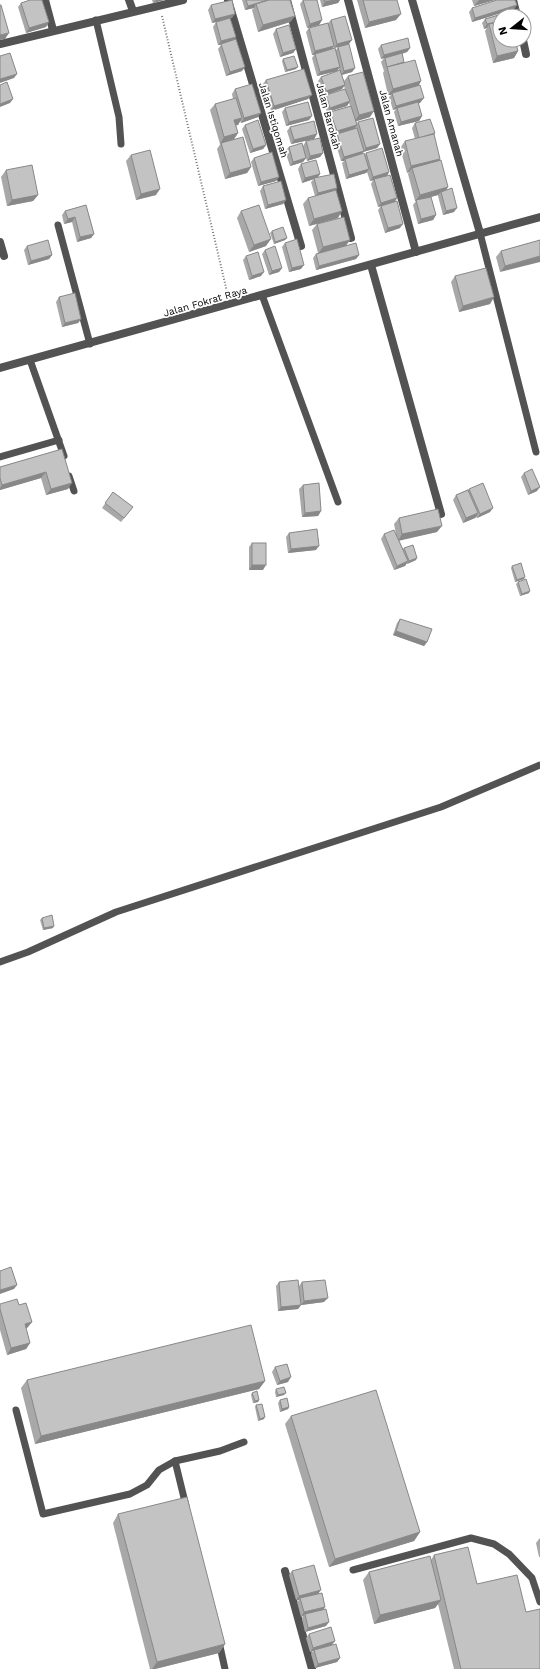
<svg xmlns="http://www.w3.org/2000/svg" width="540" height="1669" font-family="'Work Sans',sans-serif">
<style>
.lines{fill:none;stroke-linecap:round;stroke-linejoin:round}
.path{stroke:#757575;stroke-width:2;stroke-dasharray:1 2;stroke-linecap:butt}
.service{stroke:#535353;stroke-width:7}
.minor{stroke:#535353;stroke-width:8}
.wall{fill:#a8a8a8}
.shaded-wall{fill:#888}
.building{fill:#c3c3c3;stroke:#888}
.labels{text-anchor:middle;stroke-width:3.5;stroke-linejoin:round;paint-order:stroke}
.street-label{font-size:10px;fill:#000;stroke:#fff}
</style>
<rect width="100%" height="100%" fill="#fff"/>
<g class="lines">
<polyline class="path" points="162,16 228,296"/>
<g class="service">
<polyline points="96,20 119,117 121,144"/>
<polyline points="58,225 90,344"/>
<polyline points="480,233 536,452"/>
<polyline points="262,295 338,502"/>
<polyline points="30,360 64,456"/>
<polyline points="0,457 59,440"/>
<polyline points="69,476 74,491"/>
<polyline points="0,962 28,952 116,912 441,807 540,765"/>
<polyline points="16,1410 43,1514 130,1494 147,1485 159,1470 175,1461"/>
<polyline points="186,1506 175,1461 220,1451 244,1442"/>
<polyline points="353,1570 471,1538 494,1544 509,1554 532,1578 540,1602"/>
<polyline points="219,1642 225,1669"/>
</g>
<g class="minor">
<polyline points="45,0 53,30"/>
<polyline points="129,0 133,11"/>
<polyline points="228,0 301,246"/>
<polyline points="287,0 351,238"/>
<polyline points="348,0 416,252"/>
<polyline points="412,0 480,233"/>
<polyline points="513,0 517,16"/>
<polyline points="523,40 526,54"/>
<polyline points="0,44 183,0"/>
<polyline points="0,242 4,256"/>
<polyline points="371,265 441,514"/>
<polyline points="0,368 540,217"/>
<polyline points="285,1571 312,1669"/>
</g>
</g>
<g class="wall">
<polygon points="152,0 164,0 153,3"/>
<polygon points="242,0 290,0 295,16 290,22 258,32 252,10 254,8 245,10"/>
<polygon points="303,0 317,0 322,20 319,25 307,28 300,4"/>
<polygon points="320,0 340,0 338,3 322,7"/>
<polygon points="357,0 397,0 396,20 365,28"/>
<polygon points="472,0 495,0 474,6"/>
<polygon points="21,3 46,27 26,33 18,7"/>
<polygon points="211,5 232,18 230,18 236,37 233,40 242,71 226,76 218,49 221,45 218,45 213,27 216,22 230,18 212,23 208,10"/>
<polygon points="517,5 514,9 472,22 469,12 472,8"/>
<polygon points="519,9 521,15 520,16 500,16 500,40 515,40 518,51 514,58 493,63 485,31 487,28 484,29 482,23 485,19"/>
<polygon points="331,20 349,44 334,48 334,47 332,49 336,50 338,47 355,68 352,72 342,75 344,81 348,76 370,117 356,121 357,124 358,122 380,144 377,148 363,152 362,154 365,155 366,153 389,172 387,176 397,198 395,202 400,228 385,233 378,210 381,206 378,207 371,184 373,180 370,181 367,172 366,173 346,179 342,163 344,161 341,161 334,138 337,135 334,136 327,117 330,112 350,106 349,103 347,106 327,112 323,100 326,95 345,89 344,86 342,89 323,96 318,81 321,77 339,70 339,68 337,71 317,76 312,58 314,55 312,55 306,32 309,28 328,23"/>
<polygon points="276,29 296,49 293,53 280,57 273,34"/>
<polygon points="381,45 410,48 407,52 402,54 404,62 421,81 418,86 420,103 418,103 422,116 419,121 398,126 394,112 396,109 393,110 389,97 391,95 388,95 383,73 384,71 381,62 384,58 381,59 378,49"/>
<polygon points="283,59 296,69 285,72 282,61"/>
<polygon points="266,80 308,99 271,111 263,84"/>
<polygon points="235,89 258,117 241,123 240,121 238,125 236,125 238,133 234,139 251,167 247,173 225,179 217,149 221,143 220,144 210,110 215,104 233,99 232,94"/>
<polygon points="285,108 309,120 286,126 282,112"/>
<polygon points="415,123 435,133 434,135 440,159 439,161 446,190 454,212 443,215 438,196 438,195 431,197 436,215 433,220 418,224 413,205 416,201 415,201 408,174 409,172 407,173 400,148 405,141 415,139 412,128"/>
<polygon points="245,125 266,145 263,149 250,153 242,129"/>
<polygon points="290,127 317,134 314,139 291,144 287,131"/>
<polygon points="306,141 323,153 320,157 307,161 306,158 303,162 290,166 285,151 289,147 303,146"/>
<polygon points="131,155 156,195 136,200 126,161"/>
<polygon points="254,158 279,177 276,181 258,186 251,162"/>
<polygon points="301,164 320,174 318,177 337,188 336,190 338,218 309,226 303,204 308,198 315,196 311,182 314,179 302,183 298,169"/>
<polygon points="6,170 38,195 33,201 7,206 1,177"/>
<polygon points="263,186 286,200 283,204 265,209 260,191"/>
<polygon points="86,205 94,234 91,238 77,242 72,222 64,224 62,215 65,211"/>
<polygon points="241,211 266,246 249,252 237,218"/>
<polygon points="317,224 350,240 346,245 359,255 356,259 316,270 313,258 316,254 318,253 312,230"/>
<polygon points="272,231 287,238 285,240 274,244 270,233"/>
<polygon points="540,240 500,272 496,257 501,251"/>
<polygon points="285,243 301,269 289,272 282,247"/>
<polygon points="27,246 52,255 49,259 28,265 24,250"/>
<polygon points="265,250 282,268 279,272 269,275 262,254"/>
<polygon points="246,256 261,276 249,280 243,260"/>
<polygon points="455,276 494,297 490,304 459,312 451,282"/>
<polygon points="59,297 81,319 78,323 62,327 56,302"/>
<polygon points="62,449 68,489 46,495 41,478 0,490 0,467"/>
<polygon points="524,473 537,491 528,495 521,477"/>
<polygon points="303,485 321,511 318,516 302,517 299,489"/>
<polygon points="469,489 490,512 477,518 476,517 475,518 463,523 453,500 456,495"/>
<polygon points="113,492 133,507 121,522 102,508"/>
<polygon points="399,518 437,532 399,540 403,549 404,548 416,560 407,564 407,563 405,566 394,570 381,539 384,534 396,534 394,524"/>
<polygon points="289,533 316,550 288,553 286,537"/>
<polygon points="252,543 263,570 249,570 249,547"/>
<polygon points="512,566 524,579 515,582 511,568"/>
<polygon points="518,582 529,593 520,596 516,584"/>
<polygon points="400,619 427,642 424,646 393,635 397,623"/>
<polygon points="42,918 53,928 43,930 40,920"/>
<polygon points="279,1282 299,1286 302,1282 324,1302 301,1305 300,1299 301,1305 298,1309 278,1311 276,1286"/>
<polygon points="0,1304 19,1305 32,1322 27,1328 26,1328 30,1343 26,1349 7,1355 0,1330"/>
<polygon points="275,1367 288,1382 277,1385 272,1372"/>
<polygon points="27,1380 265,1381 259,1389 35,1444 21,1388"/>
<polygon points="276,1389 284,1395 276,1397 275,1392"/>
<polygon points="252,1393 259,1400 258,1402 253,1403 251,1395"/>
<polygon points="280,1400 289,1407 288,1409 280,1412 278,1403"/>
<polygon points="256,1405 264,1419 258,1421 255,1407"/>
<polygon points="291,1416 420,1532 414,1541 329,1567 285,1424"/>
<polygon points="118,1514 225,1644 219,1653 155,1669 150,1669 113,1523"/>
<polygon points="540,1538 540,1557 539,1557 536,1543 539,1539"/>
<polygon points="434,1555 477,1584 526,1612 540,1669 454,1669 438,1604 435,1608 374,1624 363,1580 369,1572 431,1560"/>
<polygon points="292,1571 319,1593 325,1607 324,1609 326,1626 305,1632 302,1619 303,1616 301,1617 297,1602 299,1600 296,1600 289,1575"/>
<polygon points="309,1634 332,1645 340,1658 337,1662 315,1668 311,1654 313,1651 310,1652 306,1638"/>
</g>
<g class="shaded-wall">
<polygon points="156,0 164,0 153,3"/>
<polygon points="268,0 256,4 254,8 245,10 248,6"/>
<polygon points="335,0 340,0 338,3 322,7 325,2"/>
<polygon points="479,0 495,0 474,6"/>
<polygon points="517,5 514,9 472,22 475,18"/>
<polygon points="235,14 232,18 212,23 215,19"/>
<polygon points="401,14 396,20 365,28 369,22"/>
<polygon points="295,16 290,22 258,32 263,25"/>
<polygon points="322,20 319,25 307,28 310,24"/>
<polygon points="500,21 500,24 489,24 487,28 484,29 487,24"/>
<polygon points="49,22 46,27 26,33 29,28"/>
<polygon points="9,33 5,39 0,40 0,35"/>
<polygon points="236,37 233,41 218,45 221,41"/>
<polygon points="352,40 349,44 334,48 337,44"/>
<polygon points="334,46 331,50 312,55 315,51"/>
<polygon points="410,48 407,52 381,59 384,55"/>
<polygon points="296,49 293,53 280,57 283,53"/>
<polygon points="518,51 514,58 493,63 497,56"/>
<polygon points="245,67 242,71 226,76 230,72"/>
<polygon points="298,67 296,69 285,72 287,70"/>
<polygon points="340,67 337,71 317,76 320,72"/>
<polygon points="355,68 352,72 341,75 344,71"/>
<polygon points="17,74 14,78 0,83 0,79"/>
<polygon points="421,81 417,88 392,93 391,95 388,95 393,89"/>
<polygon points="345,85 342,89 323,96 326,91"/>
<polygon points="312,95 308,99 271,111 274,106"/>
<polygon points="424,98 420,103 398,109 397,108 396,109 393,110 396,106"/>
<polygon points="13,99 10,103 0,107 0,104"/>
<polygon points="350,101 347,106 327,112 330,108"/>
<polygon points="374,111 370,117 354,122 359,115"/>
<polygon points="261,113 258,117 241,123 244,118"/>
<polygon points="312,116 309,120 286,126 289,122"/>
<polygon points="422,116 419,121 398,126 401,122"/>
<polygon points="242,118 238,125 230,127 234,120"/>
<polygon points="357,125 354,129 334,136 337,131"/>
<polygon points="238,133 234,139 220,144 224,137"/>
<polygon points="317,134 314,139 291,144 294,140"/>
<polygon points="380,144 377,148 363,152 361,155 345,159 344,161 341,161 344,157 364,151 366,148"/>
<polygon points="266,145 263,149 250,153 253,149"/>
<polygon points="323,153 320,157 307,161 310,156"/>
<polygon points="306,158 303,162 290,166 293,162"/>
<polygon points="440,159 436,165 412,168 409,172 407,173 411,166"/>
<polygon points="251,167 247,173 225,179 230,173"/>
<polygon points="369,169 366,173 346,179 349,175"/>
<polygon points="389,172 386,177 370,181 373,177"/>
<polygon points="320,174 317,178 302,183 305,178"/>
<polygon points="279,177 276,181 258,186 261,182"/>
<polygon points="448,187 444,194 441,192 438,195 415,201 420,195"/>
<polygon points="337,188 334,193 315,197 318,193"/>
<polygon points="160,189 156,195 136,200 141,194"/>
<polygon points="38,195 33,201 7,206 12,200"/>
<polygon points="397,198 394,202 378,207 381,203"/>
<polygon points="286,200 283,204 265,209 268,205"/>
<polygon points="457,208 454,212 443,215 446,211"/>
<polygon points="342,211 338,218 309,226 314,219"/>
<polygon points="436,215 433,220 418,224 421,219"/>
<polygon points="75,217 72,222 64,224 68,219"/>
<polygon points="403,224 400,228 385,233 388,228"/>
<polygon points="94,234 91,238 77,242 80,237"/>
<polygon points="287,238 285,240 274,244 275,242"/>
<polygon points="271,239 266,246 249,252 254,245"/>
<polygon points="350,240 345,247 318,254 323,247"/>
<polygon points="52,255 49,259 28,265 31,261"/>
<polygon points="359,255 356,259 316,270 319,266"/>
<polygon points="540,256 540,262 500,272 505,266"/>
<polygon points="304,265 301,269 289,272 292,268"/>
<polygon points="282,268 279,272 269,275 272,271"/>
<polygon points="264,272 261,276 249,280 252,276"/>
<polygon points="494,297 490,304 459,312 463,306"/>
<polygon points="81,319 78,323 62,327 65,323"/>
<polygon points="46,472 41,478 0,490 0,488 2,485"/>
<polygon points="72,483 68,489 46,495 51,489"/>
<polygon points="540,487 537,491 528,495 531,491"/>
<polygon points="493,508 490,512 477,518 480,514"/>
<polygon points="321,511 318,516 302,517 305,513"/>
<polygon points="478,513 475,518 463,523 466,518"/>
<polygon points="442,526 437,532 398,541 402,534"/>
<polygon points="319,546 316,550 288,553 291,549"/>
<polygon points="417,558 416,560 407,564 409,561"/>
<polygon points="408,561 405,566 394,570 397,566"/>
<polygon points="252,565 266,565 263,570 249,570"/>
<polygon points="525,577 524,579 515,582 517,580"/>
<polygon points="530,591 529,593 520,596 522,594"/>
<polygon points="396,631 427,642 424,646 393,635"/>
<polygon points="54,926 53,928 43,930 44,928"/>
<polygon points="17,1285 14,1289 0,1294 0,1290"/>
<polygon points="328,1298 324,1302 301,1305 304,1301"/>
<polygon points="301,1305 298,1309 278,1311 281,1307"/>
<polygon points="32,1322 27,1328 20,1330 25,1324"/>
<polygon points="30,1343 26,1349 7,1355 11,1348"/>
<polygon points="291,1377 288,1382 277,1385 280,1381"/>
<polygon points="265,1381 259,1389 35,1444 41,1436"/>
<polygon points="286,1393 284,1395 276,1397 278,1395"/>
<polygon points="259,1400 258,1402 253,1403 255,1401"/>
<polygon points="289,1407 288,1409 280,1412 282,1409"/>
<polygon points="265,1417 264,1419 258,1421 260,1419"/>
<polygon points="420,1532 414,1541 329,1567 335,1559"/>
<polygon points="321,1590 318,1594 300,1598 299,1600 296,1600 299,1596"/>
<polygon points="441,1600 435,1608 374,1624 380,1615"/>
<polygon points="325,1607 322,1611 305,1614 303,1616 301,1617 304,1612"/>
<polygon points="329,1622 326,1626 305,1632 308,1628"/>
<polygon points="335,1641 332,1645 314,1650 313,1651 310,1652 313,1648"/>
<polygon points="225,1644 219,1653 155,1669 152,1669 157,1662"/>
<polygon points="340,1658 337,1662 315,1668 318,1664"/>
</g>
<g class="building">
<polygon points="30,0 42,0 49,22 29,28 21,3"/>
<polygon points="232,0 235,14 215,19 211,5"/>
<polygon points="246,0 268,0 248,6"/>
<polygon points="269,0 290,0 295,16 263,25 256,4"/>
<polygon points="303,0 317,0 322,20 310,24"/>
<polygon points="324,0 335,0 325,2"/>
<polygon points="363,0 397,0 401,14 369,22"/>
<polygon points="497,0 515,0 517,5 475,18 472,8"/>
<polygon points="0,5 1,5 9,33 0,35"/>
<polygon points="519,9 521,15 518,16 500,16 500,21 487,24 485,19"/>
<polygon points="345,16 352,40 337,44 331,20"/>
<polygon points="230,18 236,37 221,41 216,22"/>
<polygon points="500,22 500,40 515,40 518,51 497,56 489,24"/>
<polygon points="328,23 334,46 315,51 309,28"/>
<polygon points="289,25 296,49 283,53 276,29"/>
<polygon points="408,38 410,48 384,55 381,45"/>
<polygon points="236,39 245,67 230,72 221,44"/>
<polygon points="349,44 355,68 344,71 338,47"/>
<polygon points="335,48 340,67 320,72 315,54"/>
<polygon points="10,53 17,74 0,79 0,56"/>
<polygon points="402,53 404,62 387,67 385,58"/>
<polygon points="294,56 298,67 287,70 283,59"/>
<polygon points="415,60 421,81 393,89 387,67"/>
<polygon points="304,69 312,95 274,106 266,80"/>
<polygon points="340,70 345,85 326,91 321,77"/>
<polygon points="363,72 374,111 359,115 348,76"/>
<polygon points="7,82 13,99 0,104 0,85"/>
<polygon points="252,84 261,113 244,118 235,89"/>
<polygon points="420,85 424,98 396,106 392,93"/>
<polygon points="345,89 350,101 330,108 326,95"/>
<polygon points="236,98 242,118 234,120 238,133 224,137 215,104"/>
<polygon points="308,102 312,116 289,122 285,108"/>
<polygon points="418,102 422,116 401,122 397,108"/>
<polygon points="351,106 357,125 337,131 330,112"/>
<polygon points="373,118 380,144 366,148 358,122"/>
<polygon points="430,119 435,133 419,138 415,123"/>
<polygon points="258,120 266,145 253,149 245,125"/>
<polygon points="314,121 317,134 294,140 290,127"/>
<polygon points="357,128 364,151 344,157 337,134"/>
<polygon points="434,134 440,159 411,166 405,141"/>
<polygon points="243,137 251,167 230,173 221,143"/>
<polygon points="320,138 323,153 310,156 306,141"/>
<polygon points="302,143 306,158 293,162 289,147"/>
<polygon points="382,148 389,172 373,177 366,153"/>
<polygon points="150,150 160,189 141,194 131,155"/>
<polygon points="272,152 279,177 261,182 254,158"/>
<polygon points="364,153 369,169 349,175 345,159"/>
<polygon points="316,160 320,174 305,178 301,164"/>
<polygon points="441,160 448,187 420,195 412,168"/>
<polygon points="32,165 38,195 12,200 6,170"/>
<polygon points="334,174 337,188 318,193 314,178"/>
<polygon points="390,175 397,198 381,203 374,179"/>
<polygon points="281,181 286,200 268,205 263,186"/>
<polygon points="452,188 457,208 446,211 441,192"/>
<polygon points="336,190 342,211 314,219 308,198"/>
<polygon points="431,197 436,215 421,219 416,200"/>
<polygon points="397,201 403,224 388,228 381,206"/>
<polygon points="86,205 94,234 80,237 75,217 68,219 65,211"/>
<polygon points="259,205 271,239 254,245 241,211"/>
<polygon points="344,217 350,240 323,247 317,224"/>
<polygon points="283,227 287,238 275,242 272,231"/>
<polygon points="297,239 304,265 292,268 285,243"/>
<polygon points="48,240 52,255 31,261 27,246"/>
<polygon points="540,240 540,256 505,266 501,251"/>
<polygon points="356,243 359,255 319,266 316,254"/>
<polygon points="275,246 282,268 272,271 265,250"/>
<polygon points="258,252 264,272 252,276 246,256"/>
<polygon points="486,268 494,297 463,306 455,276"/>
<polygon points="75,293 81,319 65,323 59,297"/>
<polygon points="62,449 72,483 51,489 46,472 2,485 0,478 0,467"/>
<polygon points="532,469 540,487 531,491 524,473"/>
<polygon points="319,483 321,511 305,513 303,485"/>
<polygon points="483,483 493,508 480,514 469,489"/>
<polygon points="468,490 478,513 466,518 456,495"/>
<polygon points="113,492 133,507 124,518 105,503"/>
<polygon points="438,509 442,526 402,534 399,518"/>
<polygon points="317,529 319,546 291,549 289,533"/>
<polygon points="394,530 408,561 397,566 384,534"/>
<rect x="252" y="543" width="14" height="22"/>
<polygon points="413,545 417,558 409,561 404,548"/>
<polygon points="521,563 525,577 517,580 512,566"/>
<polygon points="526,579 530,591 522,594 518,582"/>
<polygon points="400,619 432,629 427,642 396,631"/>
<polygon points="52,915 54,926 44,928 42,918"/>
<polygon points="11,1267 17,1285 0,1290 0,1271"/>
<polygon points="298,1280 301,1305 281,1307 279,1282"/>
<polygon points="325,1280 328,1298 304,1301 302,1282"/>
<polygon points="17,1299 19,1305 26,1303 32,1322 25,1324 30,1343 11,1348 0,1309 0,1304"/>
<polygon points="251,1325 265,1381 41,1436 27,1380"/>
<polygon points="287,1364 291,1377 280,1381 275,1367"/>
<polygon points="284,1387 286,1393 278,1395 276,1389"/>
<polygon points="376,1390 420,1532 335,1559 291,1416"/>
<polygon points="257,1391 259,1400 255,1401 252,1393"/>
<polygon points="287,1398 289,1407 282,1409 280,1400"/>
<polygon points="262,1404 265,1417 260,1419 256,1405"/>
<polygon points="187,1497 225,1644 157,1662 118,1514"/>
<polygon points="468,1547 477,1584 517,1575 526,1612 540,1609 540,1669 461,1669 434,1555"/>
<polygon points="430,1556 441,1600 380,1615 369,1572"/>
<polygon points="314,1565 321,1590 299,1596 292,1571"/>
<polygon points="322,1593 325,1607 304,1612 300,1598"/>
<polygon points="326,1609 329,1622 308,1628 305,1614"/>
<polygon points="331,1627 335,1641 313,1648 309,1634"/>
<polygon points="336,1644 340,1658 318,1664 314,1650"/>
</g>
<g class="labels">
<g class="street-label">
<text transform="translate(329 116) rotate(75)" y="4">Jalan Barokah</text>
<text transform="translate(274 120) rotate(73)" y="4">Jalan Istiqomah</text>
<text transform="translate(392 123) rotate(75)" y="4">Jalan Amanah</text>
<text transform="translate(205 301) rotate(-16)" y="4">Jalan Fokrat Raya</text>
</g>
</g>
<g transform="translate(512 28) rotate(253)"><circle r="19" fill="#ffffff" stroke="#999999"/>
<path d="M0-3L7 15L0 10L-7 15Z" fill="#000000"/>
<text y="-6" font-size="11" font-weight="bold" text-anchor="middle" fill="#000000">N</text>
</g>
</svg>
